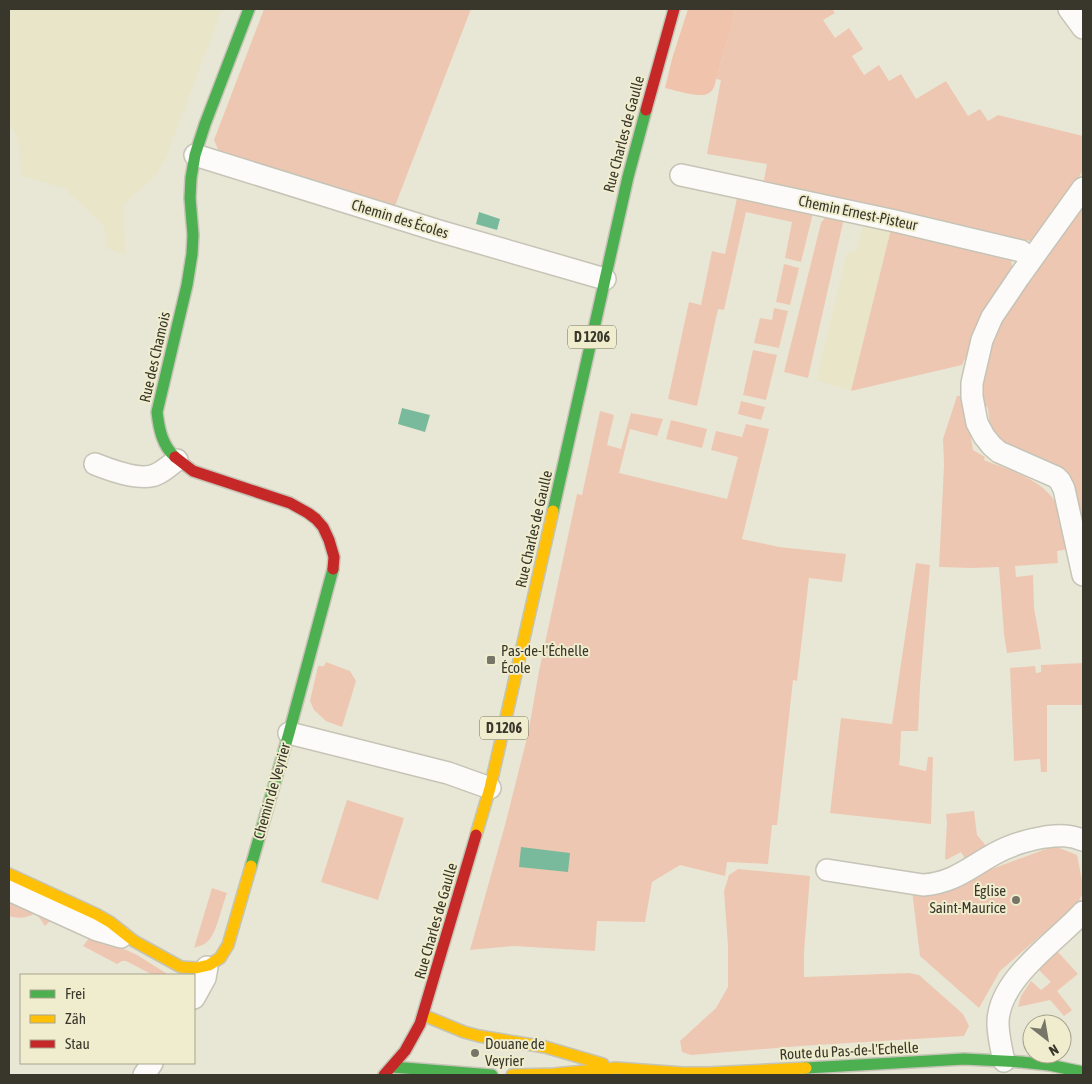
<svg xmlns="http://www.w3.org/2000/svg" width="1092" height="1084" font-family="'Asap Condensed',sans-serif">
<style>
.built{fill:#e9e5c9}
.green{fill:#eec7b2}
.forest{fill:#f0c3ac}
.water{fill:#7aba9c}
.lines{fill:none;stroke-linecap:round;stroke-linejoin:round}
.street-casing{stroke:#c5c4b6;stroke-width:24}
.fast-casing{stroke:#c5c4b6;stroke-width:14}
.slow-casing{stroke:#c5c4b6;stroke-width:14}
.jam-casing{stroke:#c5c4b6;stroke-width:14}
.street{stroke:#fcfbf9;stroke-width:21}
.fast{stroke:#4caf50;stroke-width:11}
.slow{stroke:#ffc107;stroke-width:11}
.jam{stroke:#c62828;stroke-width:11}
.poi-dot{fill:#767568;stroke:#f0edce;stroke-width:2}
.labels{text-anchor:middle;stroke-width:4;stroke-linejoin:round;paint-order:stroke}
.shield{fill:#f0edce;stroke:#706e5d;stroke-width:1}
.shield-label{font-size:14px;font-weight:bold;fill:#39372c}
.street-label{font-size:15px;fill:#39372c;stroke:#f0edce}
.poi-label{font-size:15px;fill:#39372c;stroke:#f0edce;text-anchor:start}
</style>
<rect width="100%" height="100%" fill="#e8e7d6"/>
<g class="built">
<polygon points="9,9 222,9 165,160 155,176 124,204 125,255 106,248 104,226 64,188 21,176 18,141 13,129 9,123"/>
<polygon points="864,221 892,225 851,391 816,380 847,252 856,251"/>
</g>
<g class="green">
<polygon points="264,9 471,9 393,211 220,154 214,140"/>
<polygon points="735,9 832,9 835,13 823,20 835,38 849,28 863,49 852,56 864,75 879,65 889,81 901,74 916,99 946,81 968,116 980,109 988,121 998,115 1083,136 1083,171 1031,241 975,232 933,219 829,200 763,185 767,164 707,154 721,80 716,79 732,25"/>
<polygon points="737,198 813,213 801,262 785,258 792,222 746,212 724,310 718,309 697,406 668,399 689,302 701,305 712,251 725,254"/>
<polygon points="1081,206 1083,207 1083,530 1067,475 1006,448 990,429 988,408 982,402 982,379 990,335"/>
<polygon points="826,216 844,218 808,378 784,372 821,223"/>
<polygon points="892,225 1010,256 1013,269 988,302 966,357 962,365 851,391"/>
<polygon points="784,264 799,268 790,305 776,302"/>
<polygon points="774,308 788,311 779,348 754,343 760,318 772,320"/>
<polygon points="753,350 777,355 766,400 743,395"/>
<path d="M964 395 973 450 985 457 984 460C1011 471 1048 480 1060 511 1064 522 1066 537 1069 549L1057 551 1058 563 1015 566 1016 577 1033 575 1034 608 1039 635 1041 649 1007 653 1004 634 999 567 972 568 939 567 944 465 943 439 957 396Z"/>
<polygon points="741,401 765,407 761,420 738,414"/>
<polygon points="600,411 614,415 607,445 621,449 631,413 663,419 657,436 630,429 619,473 727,499 738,457 711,450 716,431 742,437 746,424 769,429 742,539 779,547 846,554 842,582 809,578 797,681 793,680 777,825 772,825 768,864 727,862 725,876 680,865 652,882 645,922 597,921 595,951 514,946 470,950 505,825 528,734 539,671 577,494 582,495"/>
<polygon points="671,420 707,429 702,448 666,439"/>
<polygon points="916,563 930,565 920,686 918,731 901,731 900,758 899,765 926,771 928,757 933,757 931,824 830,813 841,718 892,724"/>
<polygon points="326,662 350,671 356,681 342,727 326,721 314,710 310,701 318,666 324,666"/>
<polygon points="1083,663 1083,705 1047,705 1047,772 1041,772 1040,759 1014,761 1010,668 1035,666 1036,673 1041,672 1041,665"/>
<polygon points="347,800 404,818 378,900 321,882"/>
<polygon points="974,811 977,835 988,848 967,862 961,852 946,860 945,858 947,822 946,814"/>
<polygon points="1054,846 1077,855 1083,885 1083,893 1077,904 1000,971 979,1008 920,956 912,890 919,890 927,896 949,891 981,873"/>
<polygon points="738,869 810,876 804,952 804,977 909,973 919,975 963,1014 969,1026 964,1036 800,1046 691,1055 682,1052 680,1041 716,1008 728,987 728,946 724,891 729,875"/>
<path d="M212 888 227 893C222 906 217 931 209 940 205 945 199 946 194 948Z"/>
<path d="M9 897 53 918 45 926 36 913C27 918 19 919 9 916Z"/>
<polygon points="92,934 137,955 169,975 153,975 126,961 122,961 117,964 83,946"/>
<polygon points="1057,951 1078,974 1057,991 1072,1010 1064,1016 1050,1000 1018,1007 1021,996 1031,981 1041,990 1051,982 1039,970"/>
</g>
<path class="forest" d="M688 9H735L732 25 716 79C715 85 714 90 709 93 701 99 675 90 665 88L672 59Z"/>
<g class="water">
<polygon points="479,212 500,219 497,230 476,224"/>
<polygon points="402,408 430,415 425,432 398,424"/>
<polygon points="521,847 570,853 568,872 519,867"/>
</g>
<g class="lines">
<defs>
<g id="street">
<polyline points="1069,9 1083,28"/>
<polyline points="195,155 439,231 605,279"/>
<polyline points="681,175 895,221 1021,251 1032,258"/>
<polyline points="1083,188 1019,277 992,317 982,340 972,383 972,397 977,423 984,436 992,446 999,452 1056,477 1060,481 1064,489 1083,575"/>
<path d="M95 464C110 470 142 482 157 474 164 471 170 465 177 460"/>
<polyline points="289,733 448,773 490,788"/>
<path d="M827 870 923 885C953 883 969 868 994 854 1010 845 1027 840 1045 837 1061 835 1069 835 1083 840"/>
<polyline points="9,890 97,930 121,937"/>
<polyline points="194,998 205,978 207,967"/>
<path d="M1004 1061C1001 1048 998 1035 998 1023 998 979 1056 942 1083 912"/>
<polyline points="144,1075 152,1063"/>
</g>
<g id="fast">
<path d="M175 457C162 445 159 429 157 412L187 285 192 254 193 235 190 198 191 178 195 155 205 124 249 9"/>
<polyline points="553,511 628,177 646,110"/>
<polyline points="251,866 289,733 333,569"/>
<polyline points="392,1067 492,1075"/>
<polyline points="806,1068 964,1059 1021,1062 1049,1065 1083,1072"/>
</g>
<g id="slow">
<polyline points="476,835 490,788 553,511"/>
<polyline points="9,874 96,914 110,922 134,941 181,967 196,968 209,965 220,958 228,945 251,866"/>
<polyline points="423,1015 464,1032 479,1036 545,1047 603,1064"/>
<polyline points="512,1075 554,1074 616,1068 683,1073 709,1073 806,1068"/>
</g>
<g id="jam">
<polyline points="646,110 674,9"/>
<polyline points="175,457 193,471 290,503 308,513 316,519 323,527 329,540 334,557 333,569"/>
<polyline points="384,1075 405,1051 420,1024 476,835"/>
</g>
</defs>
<use href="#street" class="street-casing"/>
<use href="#fast" class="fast-casing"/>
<use href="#slow" class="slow-casing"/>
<use href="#jam" class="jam-casing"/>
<use href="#street" class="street"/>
<use href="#fast" class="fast"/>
<use href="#slow" class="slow"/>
<use href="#jam" class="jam"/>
</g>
<g class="poi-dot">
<rect x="486" y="655" width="10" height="10" rx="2.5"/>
<circle cx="1016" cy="900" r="5"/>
<circle cx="475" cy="1053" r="5"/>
</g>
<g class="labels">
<g class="shield">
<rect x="568" y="325.5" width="48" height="23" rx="4"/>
<rect x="480" y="716.5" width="48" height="23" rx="4"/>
</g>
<g class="shield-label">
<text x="592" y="342">D 1206</text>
<text x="504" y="733">D 1206</text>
</g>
<g class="street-label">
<text transform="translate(624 134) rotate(-75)" y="5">Rue Charles de Gaulle</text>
<text transform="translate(858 213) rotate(12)" y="5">Chemin Ernest-Pisteur</text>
<text transform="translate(400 219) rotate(17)" y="5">Chemin des Écoles</text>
<text transform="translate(155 357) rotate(-77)" y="5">Rue des Chamois</text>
<text transform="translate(534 529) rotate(-77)" y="5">Rue Charles de Gaulle</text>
<text transform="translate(272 791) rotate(-74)" y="5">Chemin de Veyrier</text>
<text transform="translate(436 921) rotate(-74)" y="5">Rue Charles de Gaulle</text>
<text transform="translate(849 1051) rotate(-3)" y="5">Route du Pas-de-l'Echelle</text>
</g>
<g class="poi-label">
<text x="501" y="656">Pas-de-l'Échelle<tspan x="501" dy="17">École</tspan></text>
<text x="1006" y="896" text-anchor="end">Église<tspan x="1006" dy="17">Saint-Maurice</tspan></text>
<text x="485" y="1049">Douane de<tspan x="485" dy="17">Veyrier</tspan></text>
</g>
</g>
<rect width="1092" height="1084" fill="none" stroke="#39372c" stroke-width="20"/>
<rect x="20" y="974" width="175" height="90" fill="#f0edce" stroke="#a7a48d"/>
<rect x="30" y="990" width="25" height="8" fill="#4caf50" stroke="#a7a48d"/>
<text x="65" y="999" font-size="15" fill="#39372c">Frei</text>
<rect x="30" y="1015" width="25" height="8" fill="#ffc107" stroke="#a7a48d"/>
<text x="65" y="1024" font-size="15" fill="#39372c">Zäh</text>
<rect x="30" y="1040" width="25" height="8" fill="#c62828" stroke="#a7a48d"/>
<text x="65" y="1049" font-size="15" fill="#39372c">Stau</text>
<g transform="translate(1047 1039) rotate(149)"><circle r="24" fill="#f0edce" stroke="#a7a48d"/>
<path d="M0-4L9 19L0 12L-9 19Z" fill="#767568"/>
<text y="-8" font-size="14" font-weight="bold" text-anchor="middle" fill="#39372c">N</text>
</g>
</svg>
